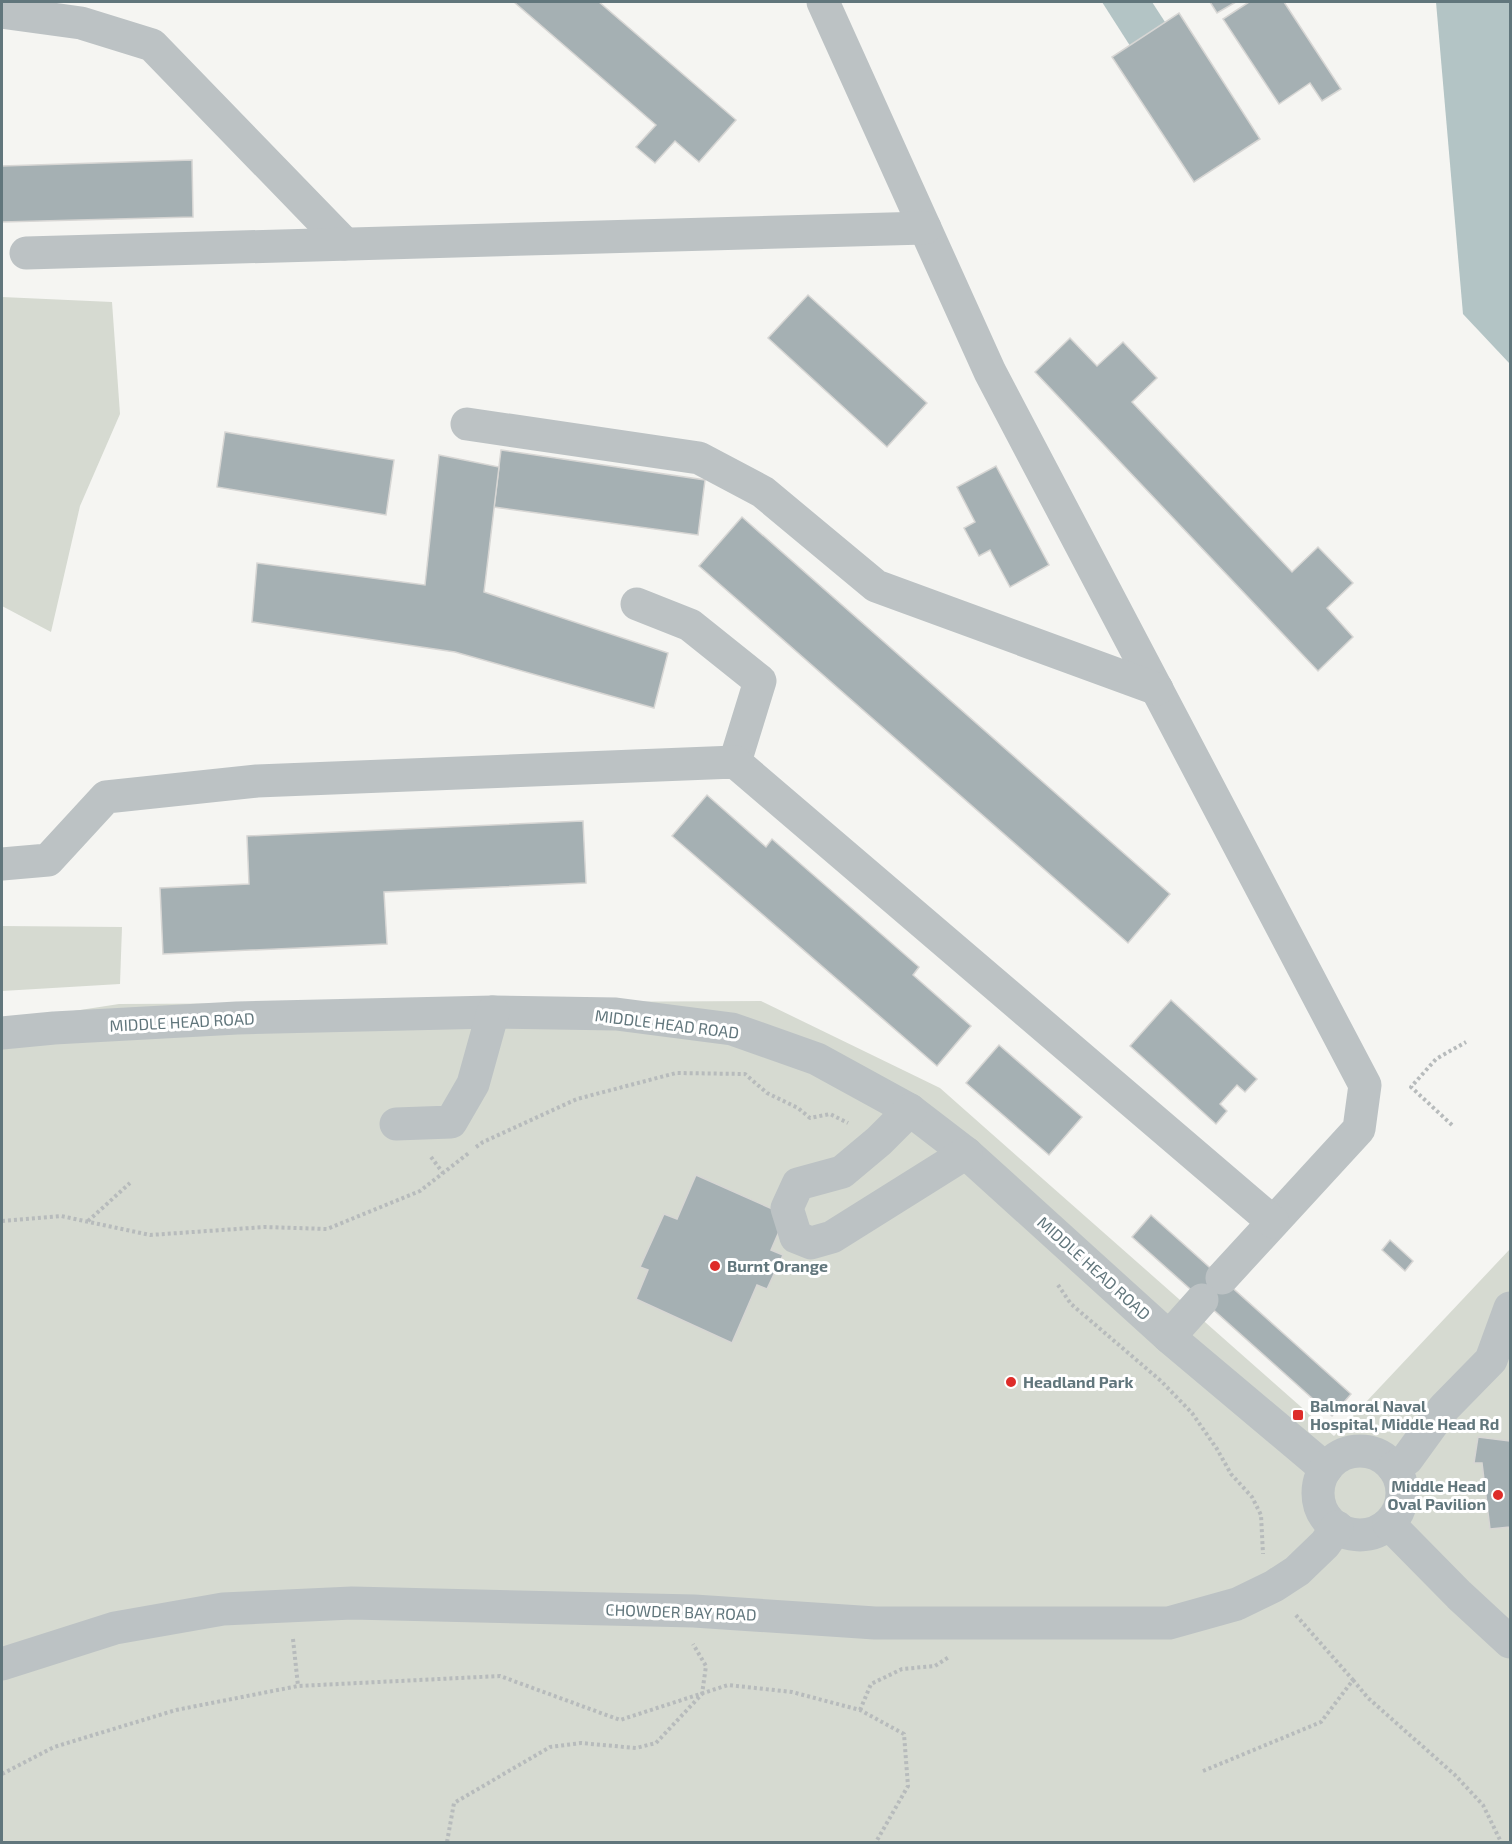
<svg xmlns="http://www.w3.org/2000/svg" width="1512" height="1844" font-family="'Exo 2',sans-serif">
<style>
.green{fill:#d6dad1}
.water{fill:#b3c4c5}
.building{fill:#a5b0b3;stroke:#d7d6d4;stroke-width:1.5}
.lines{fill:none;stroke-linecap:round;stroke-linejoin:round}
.path{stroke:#b7bbbc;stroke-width:4;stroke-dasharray:3 3;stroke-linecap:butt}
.minor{stroke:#bcc2c4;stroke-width:33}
.poi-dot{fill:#de2c29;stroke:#fff;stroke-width:2}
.labels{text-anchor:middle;stroke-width:6;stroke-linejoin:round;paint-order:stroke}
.street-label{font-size:16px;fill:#61767c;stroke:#fff}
.poi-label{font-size:16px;font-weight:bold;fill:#61767c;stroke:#fff;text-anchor:start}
</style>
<rect width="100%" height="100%" fill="#f5f5f2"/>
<g class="green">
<polygon points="2,297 112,302 120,414 80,506 51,632 2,606"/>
<polygon points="2,926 122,927 120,984 2,991"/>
<polygon points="761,1001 940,1088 1334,1436 1510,1249 1510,1842 2,1842 2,1022 119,1004"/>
</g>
<g class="water">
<polygon points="1102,2 1152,2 1193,65 1157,88"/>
<polygon points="1436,2 1510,2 1510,364 1463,314"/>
</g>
<g class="building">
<polygon points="514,2 599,2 736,120 699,162 675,141 655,163 636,147 656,125"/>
<polygon points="1210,2 1236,2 1217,13"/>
<polygon points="1249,2 1284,2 1341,89 1322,101 1310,83 1279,104 1223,19"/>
<polygon points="1179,13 1260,139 1194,182 1112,57"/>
<polygon points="192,160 193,217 2,222 2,166"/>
<polygon points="808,295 927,403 887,447 768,338"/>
<polygon points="1070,338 1097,366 1123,342 1157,378 1132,402 1292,572 1318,547 1353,583 1327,608 1353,637 1318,671 1035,372"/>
<polygon points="225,432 394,460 386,515 217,487"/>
<polygon points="501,450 705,480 698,535 494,507"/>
<polygon points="439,455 499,467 484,592 668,653 654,708 455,652 252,622 257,563 425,585"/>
<polygon points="996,466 1049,565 1010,587 990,550 979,556 964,528 975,522 957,487"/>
<polygon points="742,517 1170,894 1128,943 699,566"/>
<polygon points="707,795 766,847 772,839 919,967 913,975 971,1026 937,1066 672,836"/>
<polygon points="583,821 586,883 384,892 387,944 163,954 160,888 249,884 247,836"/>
<polygon points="1171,1000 1257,1079 1245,1092 1237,1085 1220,1104 1227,1111 1216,1124 1130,1046"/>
<polygon points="999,1045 1082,1117 1049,1155 966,1083"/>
<polygon points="696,1175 786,1215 771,1250 783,1255 767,1289 757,1285 732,1343 636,1299 648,1270 640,1267 664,1214 677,1219"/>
<polygon points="1151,1215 1351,1394 1332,1416 1132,1237"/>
<polygon points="1390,1240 1413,1261 1405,1271 1382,1250"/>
<polygon points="1478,1437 1510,1441 1510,1527 1490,1529 1482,1463 1474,1463"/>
</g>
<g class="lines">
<g class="path">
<polyline points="1452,1125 1411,1087 1436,1059 1466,1042"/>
<polyline points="476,1147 483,1142 577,1099 676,1073 745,1074 767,1093 798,1108 810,1118 830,1114 848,1123"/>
<polyline points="431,1157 443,1173"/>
<polyline points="2,1221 61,1216 150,1235 265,1227 327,1229 420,1191 470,1152"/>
<polyline points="88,1221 130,1183"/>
<polyline points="1058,1285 1071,1304 1161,1381 1192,1413 1217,1449 1231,1474 1252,1497 1261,1515 1263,1554"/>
<polyline points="293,1639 298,1686"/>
<polyline points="1353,1680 1368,1698 1455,1775 1483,1805 1501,1842"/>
<polyline points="860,1710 871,1684 902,1669 935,1666 949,1657"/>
<polyline points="1203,1771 1321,1722 1353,1680 1294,1613"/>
<polyline points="2,1774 54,1747 176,1710 298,1686 500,1676 620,1720 728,1685 792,1692 860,1710 904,1734 908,1786 876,1842"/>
<polyline points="447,1842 454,1803 550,1747 581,1743 636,1748 656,1743 702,1694 706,1666 693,1644"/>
</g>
<g class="minor">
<polyline points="823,2 990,372 1365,1085 1359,1129 1222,1278"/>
<polyline points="2,12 81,23 152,45 345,244"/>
<polyline points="26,253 925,228"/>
<polyline points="467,424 699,458 763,492 876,586 1157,689"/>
<polyline points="637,604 690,625 760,681 735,762"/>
<polyline points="2,864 48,860 106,797 257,781 735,762 1273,1222"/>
<polyline points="2,1033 54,1028 237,1018 493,1012 616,1014 732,1029 817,1059 910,1110 966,1153 1169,1337 1326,1469"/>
<polyline points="910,1110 879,1141 842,1172 798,1184 787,1208 796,1237 811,1243 832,1237 966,1153"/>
<polyline points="396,1124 451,1122 473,1084 493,1012"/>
<polyline points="1169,1337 1202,1300"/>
<circle cx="1360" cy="1493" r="42"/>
<polyline points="1394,1468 1407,1459 1444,1408 1491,1360 1510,1308"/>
<polyline points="1389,1524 1459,1595 1510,1642"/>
<polyline points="2,1664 115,1628 223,1609 352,1603 694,1611 875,1623 1169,1623 1237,1604 1274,1586 1297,1571 1325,1544 1337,1527"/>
</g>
</g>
<g class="poi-dot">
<circle cx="715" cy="1266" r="6"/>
<circle cx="1011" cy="1382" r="6"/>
<rect x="1292" y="1409" width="12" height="12" rx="3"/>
<circle cx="1498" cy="1495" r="6"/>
</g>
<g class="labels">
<g class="street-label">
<text transform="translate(182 1022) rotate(-3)" y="6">MIDDLE HEAD ROAD</text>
<text transform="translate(667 1024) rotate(7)" y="6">MIDDLE HEAD ROAD</text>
<text transform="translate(1094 1268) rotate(42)" y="6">MIDDLE HEAD ROAD</text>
<text transform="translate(681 1612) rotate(2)" y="6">CHOWDER BAY ROAD</text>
</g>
<g class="poi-label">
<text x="727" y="1272">Burnt Orange</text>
<text x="1023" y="1388">Headland Park</text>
<text x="1310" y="1412">Balmoral Naval<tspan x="1310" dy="18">Hospital, Middle Head Rd</tspan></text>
<text x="1486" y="1492" text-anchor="end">Middle Head<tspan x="1486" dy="18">Oval Pavilion</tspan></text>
</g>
</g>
<rect width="1512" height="1844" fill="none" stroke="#61767c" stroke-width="6"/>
</svg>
